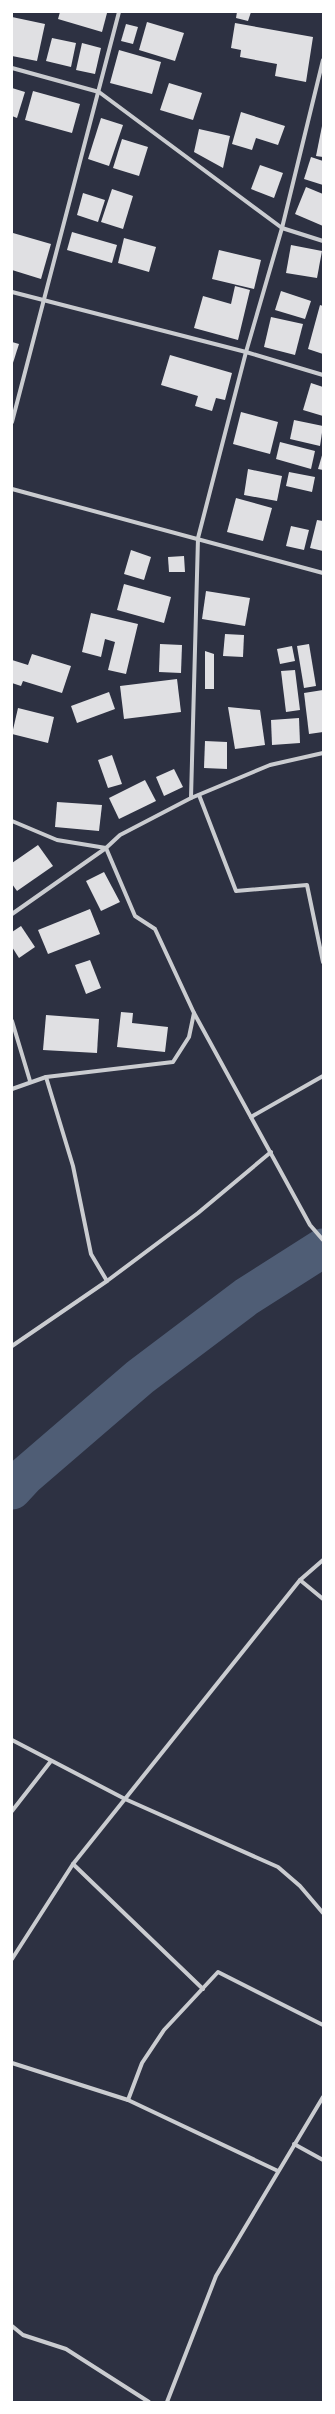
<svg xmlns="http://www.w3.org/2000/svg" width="335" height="2414" font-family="'PT Sans Narrow',sans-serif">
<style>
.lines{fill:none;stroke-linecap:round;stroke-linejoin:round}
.river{stroke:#4f5d75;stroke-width:39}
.building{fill:#e0e0e3}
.minor{stroke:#caccd0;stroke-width:4}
</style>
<rect width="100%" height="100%" fill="#2d3142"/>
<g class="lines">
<polyline class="river" points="12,1490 25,1476 140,1377 246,1297 323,1248"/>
</g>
<g class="building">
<polygon points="60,12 104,12 107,13 102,32 58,19"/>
<polygon points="237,12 251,12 248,21 236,18"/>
<polygon points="12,17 45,24 37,61 12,56"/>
<polygon points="147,22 184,33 175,61 139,50"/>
<polygon points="235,23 313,37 306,82 275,76 277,64 240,57 241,50 231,48"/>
<polygon points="126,24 138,27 133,44 121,41"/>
<polygon points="52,38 76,43 71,67 46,61"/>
<polygon points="82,43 101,48 95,74 76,70"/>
<polygon points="119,50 161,62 152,94 110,83"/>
<polygon points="169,83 202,93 193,120 160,110"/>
<polygon points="12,88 25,92 17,118 12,116"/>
<polygon points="33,91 80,104 72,133 25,120"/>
<polygon points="241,112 285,126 278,145 256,138 252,150 232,144"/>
<polygon points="101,118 123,125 109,166 88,159"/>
<polygon points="322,126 323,126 323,157 316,156"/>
<polygon points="199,129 230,136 223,168 194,152"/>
<polygon points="122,139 148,147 139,176 113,168"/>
<polygon points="311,157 323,161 323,185 304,179"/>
<polygon points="260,165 283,173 274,198 251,189"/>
<polygon points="306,187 323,194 323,226 295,214"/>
<polygon points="112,189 133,196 123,229 101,222"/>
<polygon points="83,193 105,200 98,222 77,215"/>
<polygon points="72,232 117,245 112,263 67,250"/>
<polygon points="13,233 51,244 41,279 12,270"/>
<polygon points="124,238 156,247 149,272 118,263"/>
<polygon points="291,245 322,251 317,278 286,273"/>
<polygon points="219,250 261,260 254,289 212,279"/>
<polygon points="235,286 250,290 238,340 194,328 203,296 231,304"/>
<polygon points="281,291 311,301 305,319 275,310"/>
<polygon points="320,305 323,306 323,354 308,349"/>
<polygon points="271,317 303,324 295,355 264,347"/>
<polygon points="12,342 19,344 12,366"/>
<polygon points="170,355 232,373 225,400 216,398 212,411 195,406 198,396 161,385"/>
<polygon points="311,383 323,387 323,416 303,410"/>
<polygon points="241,412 278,422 270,454 233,444"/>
<polygon points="294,420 323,426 320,446 290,439"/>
<polygon points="280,442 315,451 311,469 276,459"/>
<polygon points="323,452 323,470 318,469"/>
<polygon points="248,469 282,476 277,501 244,495"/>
<polygon points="289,472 315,477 312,492 286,486"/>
<polygon points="236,498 272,508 263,541 227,532"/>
<polygon points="317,520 323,521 323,551 310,548"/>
<polygon points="291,526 309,530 304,550 286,546"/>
<polygon points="131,550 151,557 144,580 124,574"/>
<polygon points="184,556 185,572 169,572 168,557"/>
<polygon points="124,584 171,597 164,623 117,610"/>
<polygon points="206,591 250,598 245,626 202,619"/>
<polygon points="91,613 138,624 126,674 108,670 115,642 105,639 101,657 82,652"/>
<polygon points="225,634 244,635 243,657 223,656"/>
<polygon points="160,644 182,645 181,673 159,672"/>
<polygon points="309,644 316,686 304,688 297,646"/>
<polygon points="292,646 295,661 280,664 277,649"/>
<polygon points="205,651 214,654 214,689 205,689"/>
<polygon points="32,654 71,666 62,693 23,681 21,686 12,683 12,660 28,665"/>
<polygon points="295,670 300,710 286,712 281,671"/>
<polygon points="177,679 181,712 124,719 120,686"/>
<polygon points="323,690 323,732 309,734 304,693"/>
<polygon points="109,692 115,709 77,723 71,706"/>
<polygon points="228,707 260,710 265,745 235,749"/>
<polygon points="18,708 54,717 48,743 12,734"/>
<polygon points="299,718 300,743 272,745 271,720"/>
<polygon points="205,741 227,742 227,769 204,768"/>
<polygon points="112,755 122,784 108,788 98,760"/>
<polygon points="174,769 183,787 164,796 156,777"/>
<polygon points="145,780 156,801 119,819 109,798"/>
<polygon points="57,802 102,805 99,831 55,827"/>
<polygon points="38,845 53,866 17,891 12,884 12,863"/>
<polygon points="104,872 120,902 101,911 86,881"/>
<polygon points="90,909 100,934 48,954 38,930"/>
<polygon points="21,926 35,947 19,958 12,947 12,932"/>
<polygon points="90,960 101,988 86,994 75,965"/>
<polygon points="121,1012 133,1013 132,1023 168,1027 165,1052 117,1047"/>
<polygon points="46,1015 99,1019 97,1053 43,1050"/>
</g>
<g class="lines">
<g class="minor">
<polyline points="12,68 99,92 282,228 323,241"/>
<polyline points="12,292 246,352 323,375"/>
<polyline points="12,422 119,12"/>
<polyline points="12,489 323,573"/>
<polyline points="199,795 236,891 307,885 323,962"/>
<polyline points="191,798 198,538 246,352 282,228 323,60"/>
<polyline points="12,821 57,840 106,848 135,916 155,929 194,1013 189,1037 173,1062 46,1077 12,1089"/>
<polyline points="12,914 106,848 120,835 191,798 270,765 323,753"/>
<polyline points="194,1013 310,1225 323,1240"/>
<polyline points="12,1021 30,1081"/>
<polyline points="46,1077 73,1166 91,1254 107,1281"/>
<polyline points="251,1117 323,1076"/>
<polyline points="12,1346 107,1281 198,1213 271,1152"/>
<polyline points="300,1580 323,1599"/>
<polyline points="12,1740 125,1799 278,1867 300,1886 323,1913"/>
<polyline points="12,1811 51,1761"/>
<polyline points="73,1864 203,1989"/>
<polyline points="12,1959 73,1864 300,1580 323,1560"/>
<polyline points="12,2063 128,2100 278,2171"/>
<polyline points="128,2100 142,2063 164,2030 218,1972 323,2025"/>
<polyline points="294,2144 323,2160"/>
<polyline points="12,2326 23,2335 66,2349 149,2402"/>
<polyline points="167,2402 216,2276 323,2097"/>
</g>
</g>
<rect width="335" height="2414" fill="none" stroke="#ffffff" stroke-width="26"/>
</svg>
